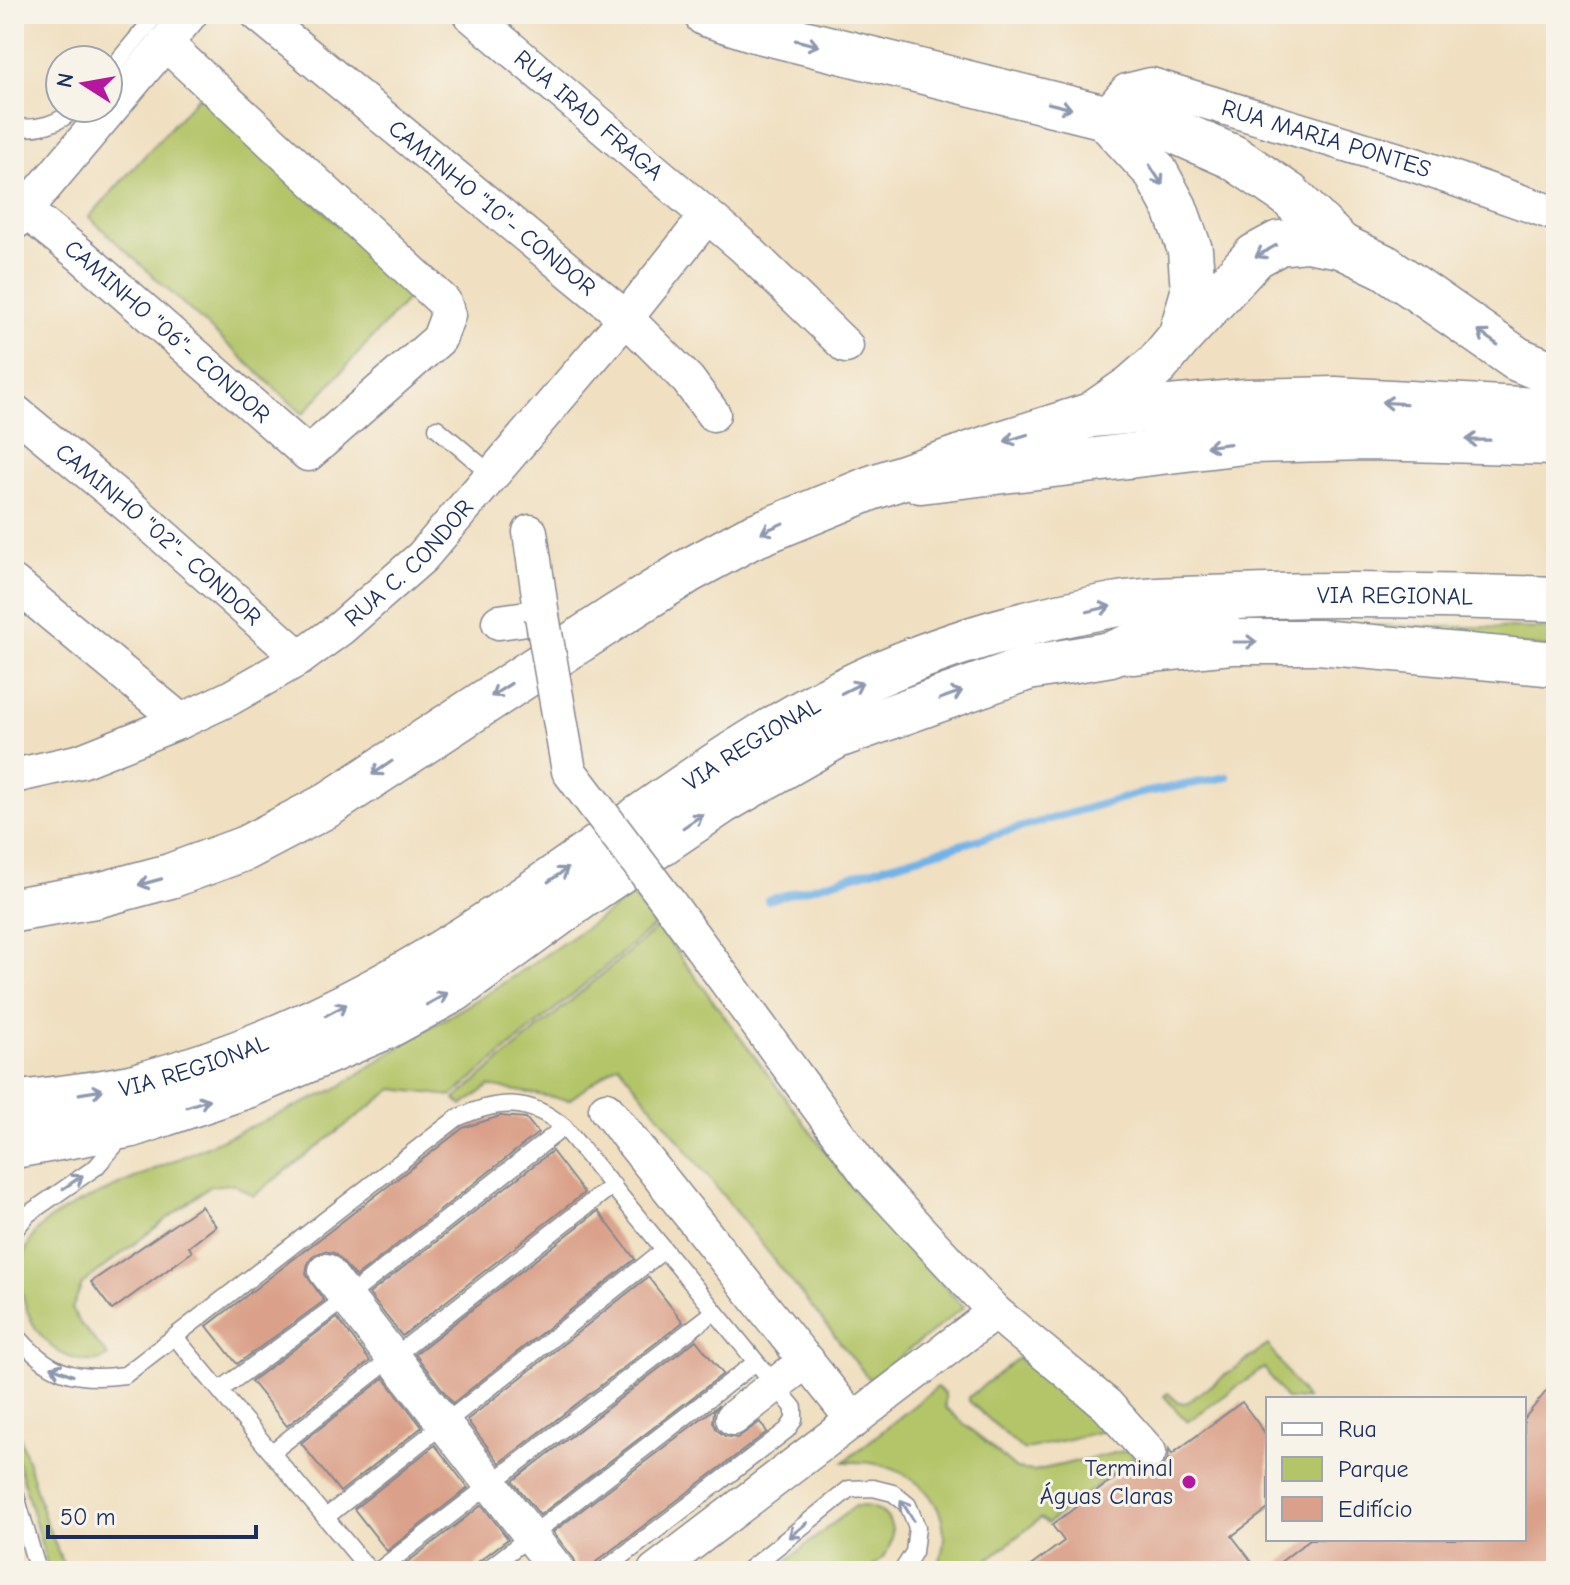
<svg xmlns="http://www.w3.org/2000/svg" width="1570" height="1585" font-family="'Comic Neue',sans-serif">
<style>
.green{fill:#b4c569;stroke:#687a64;stroke-width:2}
.lines{fill:none;stroke-linecap:round;stroke-linejoin:round}
.stream{stroke:#72b3e7;stroke-width:8}
.building{fill:#daa089}
.lane-casing{stroke:#86878f;stroke-width:19}
.street-casing{stroke:#86878f;stroke-width:37}
.secondary-casing{stroke:#86878f;stroke-width:47}
.primary-casing{stroke:#86878f;stroke-width:47}
.lane{stroke:#fff;stroke-width:16}
.street{stroke:#fff;stroke-width:34}
.secondary{stroke:#fff;stroke-width:44}
.primary{stroke:#fff;stroke-width:44}
.street-bridge-casing{stroke:#86878f;stroke-width:37;stroke-linecap:butt}
.street-bridge{stroke:#fff;stroke-width:34}
.oneway{stroke:#8d97ae}
.poi-dot{fill:#b5179e;stroke:#f7f3e8;stroke-width:3}
.labels{text-anchor:middle;stroke-width:6;stroke-linejoin:round;paint-order:stroke}
.street-label{font-size:24px;fill:#1b2f5e;stroke:#f7f3e8}
.poi-label{font-size:24px;fill:#1b2f5e;stroke:#f7f3e8;text-anchor:end}
</style>
<rect width="100%" height="100%" fill="#f7f3e8"/>
<filter id="ink" filterUnits="userSpaceOnUse"><feTurbulence type="fractalNoise" baseFrequency=".0125" numOctaves="2"/><feDisplacementMap in="SourceGraphic" scale="16" xChannelSelector="R" yChannelSelector="G"/><feConvolveMatrix kernelMatrix="1 2 1 2 8 2 1 2 1" color-interpolation-filters="sRGB"/></filter>
<filter id="wash" filterUnits="userSpaceOnUse"><feTurbulence type="fractalNoise" baseFrequency=".006" numOctaves="4" result="noise"/><feDisplacementMap in="SourceGraphic" scale="32" xChannelSelector="R" yChannelSelector="G"/><feGaussianBlur stdDeviation="1.8" result="paint"/><feColorMatrix in="noise" values="0 0 0 0 0 0 0 0 0 0 0 0 0 0 0 0 0 1.4 0 .05"/><feComposite in="paint" operator="in"/></filter>
<g filter="url(#wash)">
<rect width="100%" height="100%" fill="#f0dfc0"/>
<g class="green">
<polygon points="199,96 413,293 303,414 89,217"/>
<polygon points="1379,625 1556,629 1556,648 1285,626"/>
<path d="M633 896 655 925 452 1096 393 1089 253 1196 234 1184 210 1186 82 1284 72 1309 79 1322 108 1356C98 1363 91 1362 79 1360 24 1349 0 1261 44 1224 53 1216 66 1210 76 1204L336 1089 422 1032 490 992Z"/>
<polygon points="658,927 866,1206 964,1307 870,1380 618,1064 569,1100 489,1086 462,1106 455,1099"/>
<polygon points="1268,1345 1306,1399 1286,1399 1264,1368 1187,1422 1164,1396 1168,1393 1178,1402 1186,1403"/>
<polygon points="1018,1358 1107,1430 1023,1450 969,1401 969,1397"/>
<path d="M937 1387 945 1394V1407L1016 1469 1034 1471 1128 1450 1134 1457 1047 1524 1041 1518 973 1571H936C959 1519 929 1476 876 1464 866 1461 855 1462 844 1462Z"/>
<polygon points="14,1417 45,1519 66,1571 49,1571 14,1448"/>
<path d="M855 1506C860 1506 869 1506 874 1508 905 1521 892 1558 867 1570 858 1574 789 1571 774 1571Z"/>
</g>
<g class="lines">
<polyline class="stream" points="768,900 1137,794 1227,777"/>
</g>
<g id="blocks">
<g class="building">
<polygon points="500,1116 526,1118 538,1133 356,1277 334,1253 324,1251 314,1255 308,1263 306,1274 324,1301 237,1364 207,1326 463,1128"/>
<polygon points="552,1151 584,1193 402,1336 369,1294"/>
<polygon points="201,1206 216,1226 189,1247 192,1252 112,1310 91,1282"/>
<polygon points="598,1211 635,1259 453,1403 415,1354"/>
<polygon points="648,1277 683,1322 500,1463 467,1420"/>
<polygon points="337,1318 370,1361 287,1426 251,1381"/>
<polygon points="696,1340 723,1374 540,1515 513,1481"/>
<polygon points="384,1378 422,1427 340,1492 301,1443"/>
<polygon points="1556,1379 1556,1562 1550,1571 1269,1571 1310,1539 1524,1539 1524,1419"/>
<polygon points="1242,1402 1268,1437 1268,1509 1232,1536 1259,1571 1024,1571 1064,1541 1052,1525 1133,1464 1144,1471 1152,1472 1162,1467 1168,1459 1169,1449 1172,1454"/>
<polygon points="719,1405 714,1411 713,1422 717,1430 725,1436 737,1438 760,1422 767,1432 596,1562 592,1571 578,1571 574,1559 553,1532"/>
<polygon points="435,1445 468,1488 387,1551 354,1509"/>
<polygon points="482,1505 508,1539 478,1562 474,1571 403,1571 400,1568"/>
</g>
</g>
</g>
<g filter="url(#ink)">
<use href="#blocks" fill-opacity="0" stroke="#86878f" stroke-width="2"/>
<g class="lines">
<defs>
<g id="lane">
<polyline points="108,73 157,14"/>
<path d="M14 127C37 130 60 124 75 108"/>
<polyline points="437,428 491,474"/>
<polyline points="14,1231 28,1214 96,1167 123,1136"/>
<path d="M14 1332C47 1373 74 1382 125 1375L457 1118C497 1100 529 1097 564 1127L794 1408V1420L787 1430 603 1571"/>
<polyline points="175,1337 370,1571"/>
<polyline points="220,1390 345,1299 564,1127"/>
<polyline points="272,1452 613,1185"/>
<polyline points="14,1489 38,1571"/>
<polyline points="326,1517 664,1250"/>
<polyline points="378,1571 714,1312"/>
<polyline points="485,1571 756,1362"/>
<polyline points="747,1571 849,1489 873,1488 893,1493 908,1505 917,1527 914,1552 902,1571"/>
</g>
<g id="street">
<path id="s1" d="M258 14 626 318 688 380 713 414"/>
<path id="s2" d="M470 14 744 247 846 346"/>
<path id="s3" d="M1105 117 1127 91 1151 85 1415 165 1556 214"/>
<path id="s4" d="M24 210 82 256 308 454 439 339 448 315 444 302 165 43"/>
<polyline points="14,223 190,14"/>
<path id="s5" d="M14 411 136 512 300 658"/>
<polyline points="14,583 181,721"/>
<polyline points="499,622 542,616 530,532"/>
<path id="s6" d="M14 776 81 761 181 721 230 698 300 658 341 628 422 557 626 318 707 216"/>
<polyline points="669,903 869,1176 995,1312 1107,1405 1149,1452"/>
<polyline points="606,1109 854,1421"/>
<polyline points="326,1271 558,1571"/>
<polyline points="733,1418 807,1360"/>
<polyline points="655,1571 995,1312"/>
</g>
<g id="secondary">
<polyline points="706,14 759,31 1105,117 1155,171 1175,208 1190,250 1193,292 1180,337 1157,365 1133,386 1091,415"/>
<polyline points="921,481 1252,441 1368,438 1556,443"/>
<polyline points="1132,652 1231,642 1319,642 1556,664"/>
</g>
<g id="primary">
<polyline points="1105,117 1163,126 1233,157 1289,195 1341,246"/>
<polyline points="1180,337 1255,256 1279,243 1307,240 1341,246 1385,267 1517,359 1556,375"/>
<polyline points="14,910 95,896 170,876 246,848 326,806 615,617 688,571 749,538 871,488 1002,443 1091,415 1247,401 1335,399 1556,411"/>
<path id="s7" d="M14 1104C55 1098 98 1095 138 1085 268 1051 389 989 500 915 624 832 750 728 888 670 960 639 1036 619 1113 605 1154 598 1197 599 1238 597 1344 593 1450 596 1556 599"/>
<polyline points="14,1146 132,1125 247,1086 386,1027 454,990 583,896 722,802 837,736 1028,668 1111,654 1219,610"/>
</g>
</defs>
<use href="#lane" class="lane-casing"/>
<use href="#street" class="street-casing"/>
<use href="#secondary" class="secondary-casing"/>
<use href="#primary" class="primary-casing"/>
<use href="#lane" class="lane"/>
<use href="#street" class="street"/>
<use href="#secondary" class="secondary"/>
<use href="#primary" class="primary"/>
<defs>
<polyline id="street-bridge" points="542,616 569,771 669,903"/>
</defs>
<use href="#street-bridge" class="street-bridge-casing"/>
<use href="#street-bridge" class="street-bridge"/>
</g>
<defs><path id="oneway-shaft" d="M-6 0H5M1.5-3L5.5 0L1.5 3" fill="none" stroke-width="1.6" stroke-linecap="round" stroke-linejoin="round" transform="scale(2)"/></defs>
<g class="oneway">
<use href="#oneway-shaft" transform="translate(807 43) rotate(14)"/>
<use href="#oneway-shaft" transform="translate(1060 106) rotate(14)"/>
<use href="#oneway-shaft" transform="translate(1156 175) rotate(57)"/>
<use href="#oneway-shaft" transform="translate(1266 251) rotate(151)"/>
<use href="#oneway-shaft" transform="translate(1488 338) rotate(-145)"/>
<use href="#oneway-shaft" transform="translate(1394 403) rotate(-177)"/>
<use href="#oneway-shaft" transform="translate(1016 438) rotate(163)"/>
<use href="#oneway-shaft" transform="translate(1478 440) rotate(-179)"/>
<use href="#oneway-shaft" transform="translate(1218 445) rotate(173)"/>
<use href="#oneway-shaft" transform="translate(772 528) rotate(156)"/>
<use href="#oneway-shaft" transform="translate(1099 609) rotate(-13)"/>
<use href="#oneway-shaft" transform="translate(1245 642)"/>
<use href="#oneway-shaft" transform="translate(852 688) rotate(-27)"/>
<use href="#oneway-shaft" transform="translate(501 690) rotate(147)"/>
<use href="#oneway-shaft" transform="translate(951 695) rotate(-20)"/>
<use href="#oneway-shaft" transform="translate(382 768) rotate(146)"/>
<use href="#oneway-shaft" transform="translate(693 821) rotate(-34)"/>
<use href="#oneway-shaft" transform="translate(558 875) rotate(-35)"/>
<use href="#oneway-shaft" transform="translate(150 882) rotate(165)"/>
<use href="#oneway-shaft" transform="translate(437 999) rotate(-29)"/>
<use href="#oneway-shaft" transform="translate(336 1010) rotate(-28)"/>
<use href="#oneway-shaft" transform="translate(91 1092) rotate(-9)"/>
<use href="#oneway-shaft" transform="translate(198 1103) rotate(-18)"/>
<use href="#oneway-shaft" transform="translate(73 1182) rotate(-34)"/>
<use href="#oneway-shaft" transform="translate(62 1371) rotate(-158)"/>
<use href="#oneway-shaft" transform="translate(907 1510) rotate(-122)"/>
<use href="#oneway-shaft" transform="translate(798 1530) rotate(141)"/>
</g>
</g>
<circle class="poi-dot" cx="1189" cy="1482" r="8"/>
<g class="labels">
<g class="street-label">
<text dy="8" stroke="none"><textPath href="#s2" startOffset="156">RUA IRAD FRAGA</textPath></text>
<text dy="8" stroke="none"><textPath href="#s3" startOffset="242">RUA MARIA PONTES</textPath></text>
<text dy="8" stroke="none"><textPath href="#s1" startOffset="304">CAMINHO "10"- CONDOR</textPath></text>
<text dy="8" stroke="none"><textPath href="#s4" startOffset="188">CAMINHO "06"- CONDOR</textPath></text>
<text dy="8" stroke="none"><textPath href="#s5" startOffset="190">CAMINHO "02"- CONDOR</textPath></text>
<text dy="8" stroke="none"><textPath href="#s6" startOffset="456">RUA C. CONDOR</textPath></text>
<text dy="8" stroke="none"><textPath href="#s7" startOffset="1504">VIA REGIONAL</textPath></text>
<text dy="8" stroke="none"><textPath href="#s7" startOffset="832">VIA REGIONAL</textPath></text>
<text dy="8" stroke="none"><textPath href="#s7" startOffset="184">VIA REGIONAL</textPath></text>
</g>
<g class="poi-label">
<text x="1173" y="1476">Terminal<tspan x="1173" dy="28">Águas Claras</tspan></text>
</g>
</g>
<rect width="1570" height="1585" fill="none" stroke="#f7f3e8" stroke-width="48"/>
<rect x="1266" y="1397" width="260" height="144" fill="#f7f3e8" stroke="#9fa5b1" stroke-width="2"/>
<rect x="1282" y="1423" width="40" height="12" fill="#ffffff" stroke="#9fa5b1" stroke-width="2"/>
<text x="1338" y="1437" font-size="24" fill="#1b2f5e">Rua</text>
<rect x="1282" y="1457" width="40" height="24" fill="#b4c569" stroke="#9fa5b1" stroke-width="2"/>
<text x="1338" y="1477" font-size="24" fill="#1b2f5e">Parque</text>
<rect x="1282" y="1497" width="40" height="24" fill="#daa089" stroke="#9fa5b1" stroke-width="2"/>
<text x="1338" y="1517" font-size="24" fill="#1b2f5e">Edifício</text>
<g transform="translate(84 84) rotate(281)"><circle r="38" fill="#f7f3e8" stroke="#9fa5b1" stroke-width="2"/>
<path d="M0-6L14 30L0 20L-14 30Z" fill="#b5179e"/>
<text y="-12" font-size="22" font-weight="bold" text-anchor="middle" fill="#1b2f5e">N</text>
</g>
<path d="M48 1525v12h208v-12" fill="none" stroke="#1b2f5e" stroke-width="4"/>
<text x="60" y="1525" font-size="24" fill="#1b2f5e" stroke="#f7f3e8" stroke-width="6" paint-order="stroke">50 m</text>
</svg>
